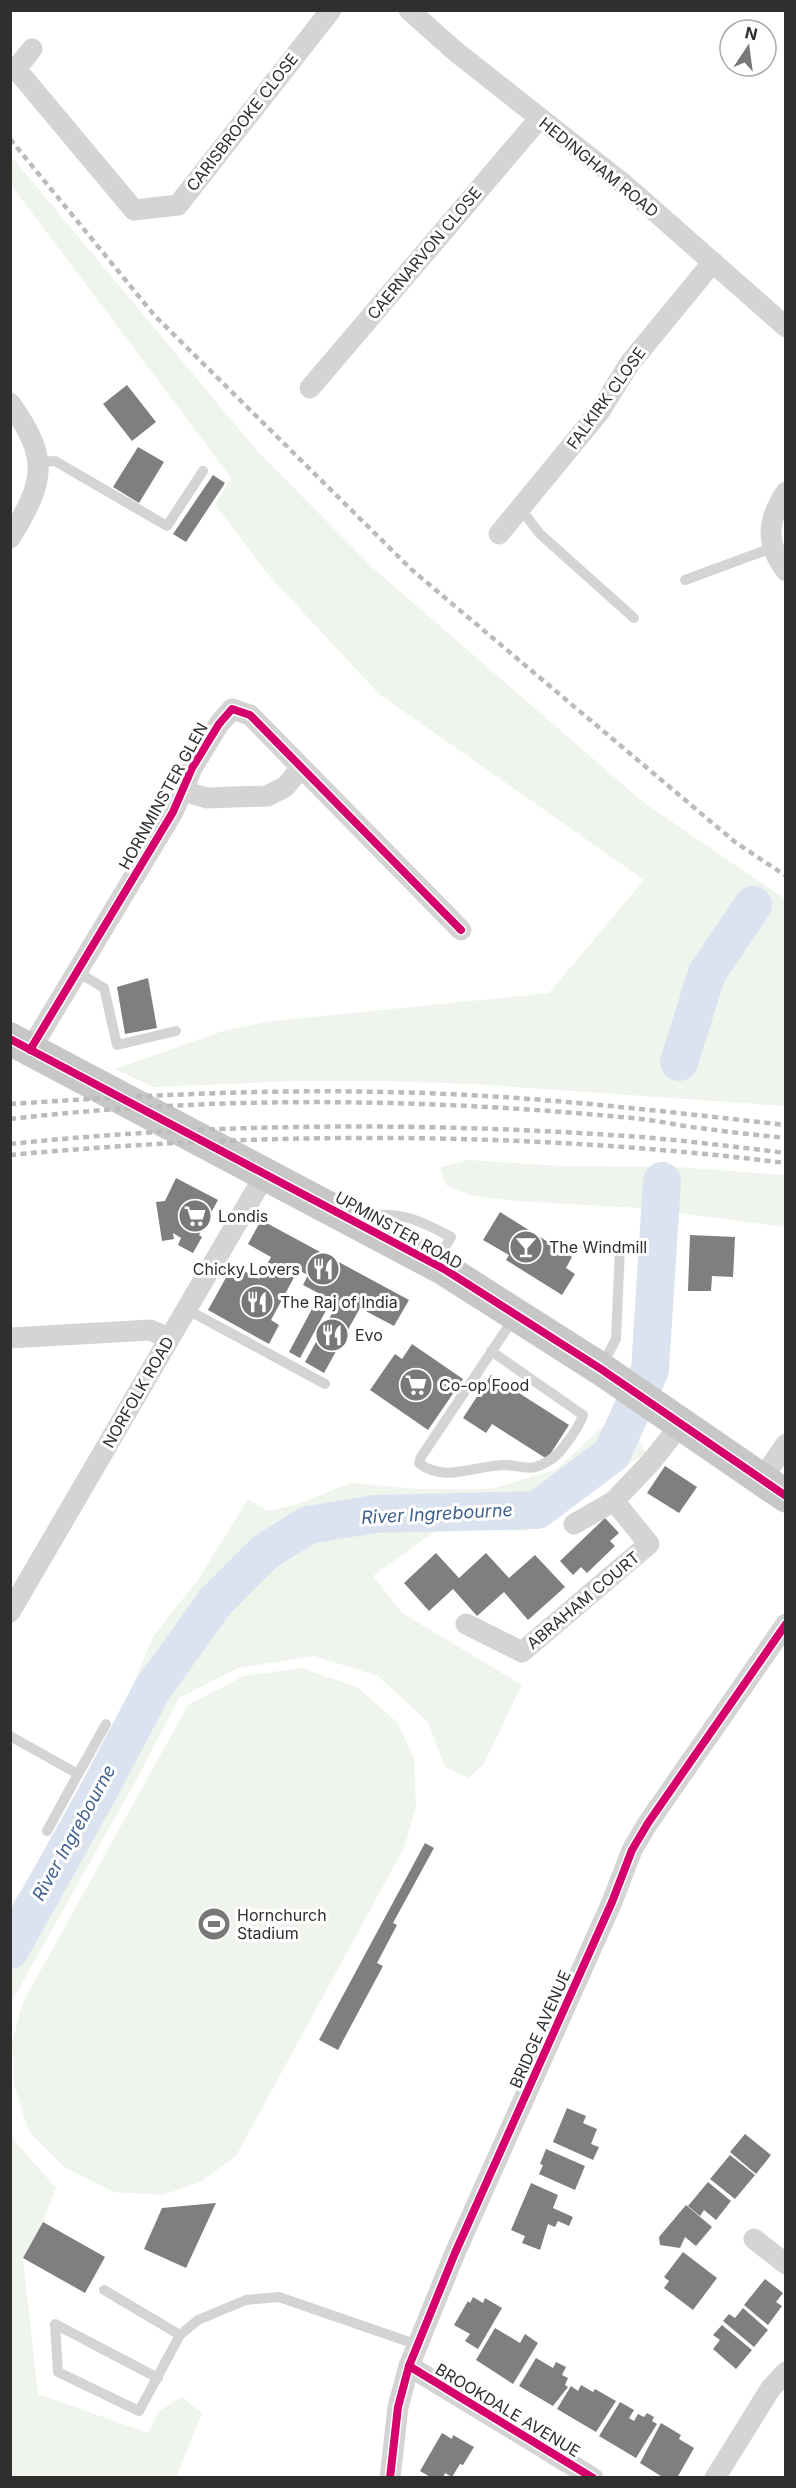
<svg xmlns="http://www.w3.org/2000/svg" width="796" height="2488" font-family="Inter,sans-serif">
<style>
.green{fill:#eff5ed}
.lines{fill:none;stroke-linecap:round;stroke-linejoin:round}
.river{stroke:#dbe3f1;stroke-width:38}
.building{fill:#7f7f7f}
.lane{stroke:#d4d4d4;stroke-width:10}
.street{stroke:#d4d4d4;stroke-width:21}
.primary{stroke:#c7c7c7;stroke-width:33}
.rail{stroke:#bbb;stroke-width:4.5;stroke-dasharray:6 4.5;stroke-linecap:butt}
.cycleway-casing{stroke:#fff;stroke-width:11}
.cycleway{stroke:#d6006c;stroke-width:8}
.labels{text-anchor:middle;stroke-width:6;stroke-linejoin:round;paint-order:stroke}
.street-label{font-size:16px;fill:#2f2f2f;stroke:#fff}
.poi-label{font-size:16px;fill:#2f2f2f;stroke:#fff;text-anchor:start}
.water-label{font-size:18px;font-style:italic;fill:#40608e;stroke:#fff}
</style>
<rect width="100%" height="100%" fill="#fff"/>
<g class="green">
<polygon points="11,156 259,453 373,568 643,802 785,899 785,1106 473,1084 384,1081 297,1081 153,1087 115,1069 226,1030 272,1021 549,993 644,880 379,694 272,579 215,505 231,478 11,185"/>
<polygon points="469,1160 561,1166 678,1167 785,1175 785,1227 640,1208 516,1201 473,1196 446,1185 440,1167"/>
<polygon points="609,1421 634,1431 646,1453 526,1531 438,1529 373,1576 402,1613 522,1685 483,1765 468,1778 445,1767 428,1722 378,1676 314,1656 238,1668 179,1698 139,1775 11,2003 11,1906 36,1867 125,1703 153,1637 199,1578 248,1499 268,1511 295,1505 351,1483 418,1489 491,1489 557,1469"/>
<polygon points="302,1668 357,1687 397,1722 414,1758 416,1805 405,1846 236,2156 200,2182 163,2195 114,2192 64,2167 29,2132 14,2085 12,2042 23,2002 188,1705 244,1676"/>
<polygon points="10,2132 13,2139 56,2188 43,2222 23,2258 38,2394 148,2433 159,2411 182,2397 202,2413 176,2477 142,2477 133,2472 139,2477 11,2477"/>
</g>
<g class="lines">
<g class="river">
<polyline points="679,1062 707,973 753,905"/>
<polyline points="10,1950 96,1796 152,1690 215,1602 265,1552 308,1525 375,1514 537,1510 612,1454 650,1370 662,1181"/>
</g>
</g>
<g class="building">
<polygon points="127,385 156,422 132,441 103,404"/>
<polygon points="138,447 164,462 139,503 113,487"/>
<polygon points="213,475 225,483 186,542 173,534"/>
<polygon points="148,978 157,1028 125,1034 117,987"/>
<polygon points="176,1178 218,1200 199,1235 202,1237 193,1253 178,1245 181,1238 173,1233 174,1239 162,1241 156,1202 165,1201"/>
<polygon points="500,1212 572,1257 566,1268 575,1274 562,1295 506,1260 509,1255 483,1240"/>
<polygon points="261,1220 409,1300 394,1326 360,1308 324,1373 305,1362 335,1308 329,1305 300,1358 289,1352 320,1294 303,1285 308,1275 298,1270 271,1320 279,1325 269,1344 208,1310 233,1265 259,1279 271,1257 248,1244"/>
<polygon points="690,1235 735,1237 733,1277 712,1276 711,1291 688,1291"/>
<polygon points="412,1344 463,1379 428,1430 370,1390 395,1354 402,1359"/>
<polygon points="491,1375 569,1425 547,1459 492,1424 486,1433 463,1418"/>
<polygon points="665,1466 697,1487 679,1513 647,1493"/>
<polygon points="605,1518 619,1533 610,1541 615,1546 587,1573 581,1567 573,1575 560,1561"/>
<polygon points="436,1553 459,1578 486,1553 509,1578 535,1555 565,1587 528,1620 504,1592 477,1616 453,1589 429,1611 404,1583"/>
<polygon points="425,1843 434,1848 393,1923 397,1925 377,1963 383,1966 338,2050 319,2040"/>
<polygon points="567,2108 586,2116 583,2123 597,2129 591,2144 599,2147 593,2160 553,2142"/>
<polygon points="745,2134 771,2155 756,2174 730,2152"/>
<polygon points="546,2149 585,2166 575,2190 539,2174 543,2165 540,2164"/>
<polygon points="730,2155 755,2175 735,2199 710,2179"/>
<polygon points="708,2182 731,2201 716,2220 704,2210 700,2216 688,2206"/>
<polygon points="531,2183 558,2195 553,2208 573,2217 569,2226 558,2221 555,2227 548,2224 540,2250 522,2243 525,2236 511,2230"/>
<polygon points="216,2203 186,2268 144,2249 162,2208"/>
<polygon points="686,2205 712,2227 696,2246 685,2237 680,2248 660,2245 659,2237"/>
<polygon points="43,2222 105,2257 85,2293 23,2258"/>
<polygon points="683,2252 717,2278 693,2310 664,2288 669,2281 664,2277"/>
<polygon points="765,2279 783,2293 776,2302 782,2306 768,2325 744,2305"/>
<polygon points="473,2297 483,2303 485,2298 502,2308 478,2349 465,2341 470,2334 454,2325 468,2301 470,2303"/>
<polygon points="743,2308 768,2330 754,2347 723,2321 729,2314 735,2318"/>
<polygon points="722,2325 752,2350 736,2369 713,2349 720,2340 713,2335"/>
<polygon points="495,2328 520,2343 525,2334 538,2343 513,2384 476,2360"/>
<polygon points="536,2358 553,2368 556,2362 566,2367 562,2375 568,2378 565,2385 568,2387 553,2406 519,2386"/>
<polygon points="581,2385 593,2392 595,2389 616,2401 596,2432 557,2409 571,2386 578,2391"/>
<polygon points="620,2402 634,2410 629,2418 634,2421 638,2414 644,2417 647,2413 654,2417 652,2421 657,2424 636,2458 599,2436"/>
<polygon points="661,2423 681,2435 679,2439 694,2448 677,2478 664,2478 640,2463"/>
<polygon points="442,2433 452,2439 453,2435 474,2447 463,2465 460,2464 452,2477 445,2473 443,2478 432,2478 420,2471"/>
</g>
<g class="lines">
<g class="lane">
<polyline points="38,462 55,461 167,526 203,471"/>
<polyline points="520,508 540,534 634,618"/>
<polyline points="685,580 772,548"/>
<polyline points="76,971 104,988 117,1045 176,1031"/>
<path d="M363 1215C403 1212 417 1219 451 1237L436 1262"/>
<polyline points="585,1246 620,1248 616,1339 602,1366"/>
<polyline points="186,1309 325,1384"/>
<path d="M491 1351 583 1415C579 1427 561 1454 550 1460 530 1473 526 1466 506 1465 478 1464 445 1484 419 1463L421 1457 514 1318"/>
<polyline points="10,1736 78,1774 106,1724"/>
<polyline points="47,1831 78,1774"/>
<polyline points="104,2290 180,2335"/>
<polyline points="158,2378 55,2324 58,2372 139,2411 180,2335 198,2320 246,2300 279,2297 418,2345"/>
</g>
<g class="street">
<polyline points="409,10 455,51 625,185 786,327"/>
<polyline points="32,49 16,69 134,210 178,205 331,10"/>
<polyline points="310,388 539,119"/>
<path d="M10 403C50 459 45 481 10 538"/>
<path d="M786 492C767 521 765 543 786 571"/>
<polyline points="499,534 600,411 630,363 713,262"/>
<polyline points="183,791 207,798 267,796 285,787 301,768"/>
<polyline points="30,1050 173,812 192,768 219,724 232,709 250,715 461,930"/>
<polyline points="10,1338 150,1330 169,1338"/>
<polyline points="762,1479 786,1444"/>
<polyline points="574,1524 614,1501"/>
<polyline points="10,1612 266,1173"/>
<polyline points="466,1624 522,1652 649,1544 614,1501 650,1463 682,1423"/>
<polyline points="754,2239 786,2264"/>
<polyline points="409,2366 593,2478"/>
<polyline points="390,2478 398,2407 409,2366 455,2253 612,1902 632,1850 648,1823 786,1624"/>
<polyline points="715,2478 771,2388 786,2372"/>
</g>
<polyline class="primary" points="10,1039 444,1269 601,1369 786,1496"/>
<g class="rail">
<polyline points="10,139 155,316 412,570 735,842 786,876"/>
<path d="M10 1104C134 1096 259 1089 383 1092 518 1094 652 1110 786 1125"/>
<path d="M10 1119C219 1095 433 1098 641 1119 661 1121 680 1126 700 1128 728 1132 757 1135 786 1138"/>
<path d="M10 1144C219 1122 432 1122 641 1137 689 1141 737 1147 786 1153"/>
<path d="M10 1155C268 1131 529 1131 786 1163"/>
</g>
<defs>
<g id="cycleway">
<polyline points="10,1039 444,1269 601,1369 786,1496"/>
<polyline points="30,1050 173,812 192,768 219,724 232,709 250,715 461,930"/>
<polyline points="409,2366 593,2478"/>
<polyline points="390,2478 398,2407 409,2366 455,2253 612,1902 632,1850 648,1823 786,1624"/>
</g>
</defs>
<use href="#cycleway" class="cycleway-casing"/>
<use href="#cycleway" class="cycleway"/>
</g>
<defs>
<symbol id="supermarket-disc" viewBox="-11 -11 22 22"><circle r="9.5" fill="#787878" stroke="#fff"/><path d="M-6-5.5h2.5l.6 2H6L4.5 2H-2.5L-4.4-4H-6ZM-1.5 3.2a1.3 1.3 0 1 0 .1 0ZM3 3.2a1.3 1.3 0 1 0 .1 0Z" fill="#fff"/></symbol>
<symbol id="bar-disc" viewBox="-11 -11 22 22"><circle r="9.5" fill="#787878" stroke="#fff"/><path d="M-6-5H6L.8 .8V4.5H3.5V6h-7V4.5H-.8V.8Z" fill="#fff"/></symbol>
<symbol id="restaurant-disc" viewBox="-11 -11 22 22"><circle r="9.5" fill="#787878" stroke="#fff"/><path d="M-5-6h1v4h1v-4h1v4h1v-4h1v5L-1.5 .5V6h-2V.5L-5-1ZM5-6V6H3V1.5H1.5Q1.5-4 5-6Z" fill="#fff"/></symbol>
<symbol id="stadium-disc" viewBox="-11 -11 22 22"><circle r="9.5" fill="#787878" stroke="#fff"/><path d="M0-5a6.5 5 0 1 0 0 10a6.5 5 0 1 0 0-10ZM-3.5-1.8h7v3.6h-7Z" fill="#fff"/></symbol>
</defs>
<g fill-rule="evenodd">
<use href="#supermarket-disc" x="176" y="1197" width="38" height="38"/>
<use href="#bar-disc" x="507" y="1228" width="38" height="38"/>
<use href="#restaurant-disc" x="304" y="1250" width="38" height="38"/>
<use href="#restaurant-disc" x="238" y="1283" width="38" height="38"/>
<use href="#restaurant-disc" x="313" y="1316" width="38" height="38"/>
<use href="#supermarket-disc" x="397" y="1366" width="38" height="38"/>
<use href="#stadium-disc" x="195" y="1905" width="38" height="38"/>
</g>
<g class="labels">
<g class="street-label">
<text transform="translate(242 122) rotate(-52)" y="6">CARISBROOKE CLOSE</text>
<text transform="translate(599 167) rotate(39)" y="6">HEDINGHAM ROAD</text>
<text transform="translate(424 253) rotate(-50)" y="6">CAERNARVON CLOSE</text>
<text transform="translate(606 398) rotate(-54)" y="6">FALKIRK CLOSE</text>
<text transform="translate(163 796) rotate(-61)" y="6">HORNMINSTER GLEN</text>
<text transform="translate(399 1230) rotate(29)" y="6">UPMINSTER ROAD</text>
<text transform="translate(138 1392) rotate(-60)" y="6">NORFOLK ROAD</text>
<text transform="translate(583 1600) rotate(-40)" y="6">ABRAHAM COURT</text>
<text transform="translate(540 2029) rotate(-66)" y="6">BRIDGE AVENUE</text>
<text transform="translate(508 2410) rotate(31)" y="6">BROOKDALE AVENUE</text>
</g>
<g class="poi-label">
<text x="218" y="1222">Londis</text>
<text x="549" y="1253">The Windmill</text>
<text x="300" y="1275" text-anchor="end">Chicky Lovers</text>
<text x="280" y="1308">The Raj of India</text>
<text x="355" y="1341">Evo</text>
<text x="439" y="1391">Co-op Food</text>
<text x="237" y="1921">Hornchurch<tspan x="237" dy="18">Stadium</tspan></text>
</g>
<g class="water-label">
<text transform="translate(437 1514) rotate(-3)" y="6">River Ingrebourne</text>
<text transform="translate(74 1833) rotate(-61)" y="6">River Ingrebourne</text>
</g>
</g>
<rect width="796" height="2488" fill="none" stroke="#2f2f2f" stroke-width="24"/>
<g transform="translate(748 48) rotate(13)"><circle r="28" fill="#ffffff" stroke="#acacac" stroke-width="1.5"/>
<path d="M0-4.5L10 22L0 15L-10 22Z" fill="#787878"/>
<text y="-9" font-size="16" font-weight="bold" text-anchor="middle" fill="#2f2f2f">N</text>
</g>
</svg>
